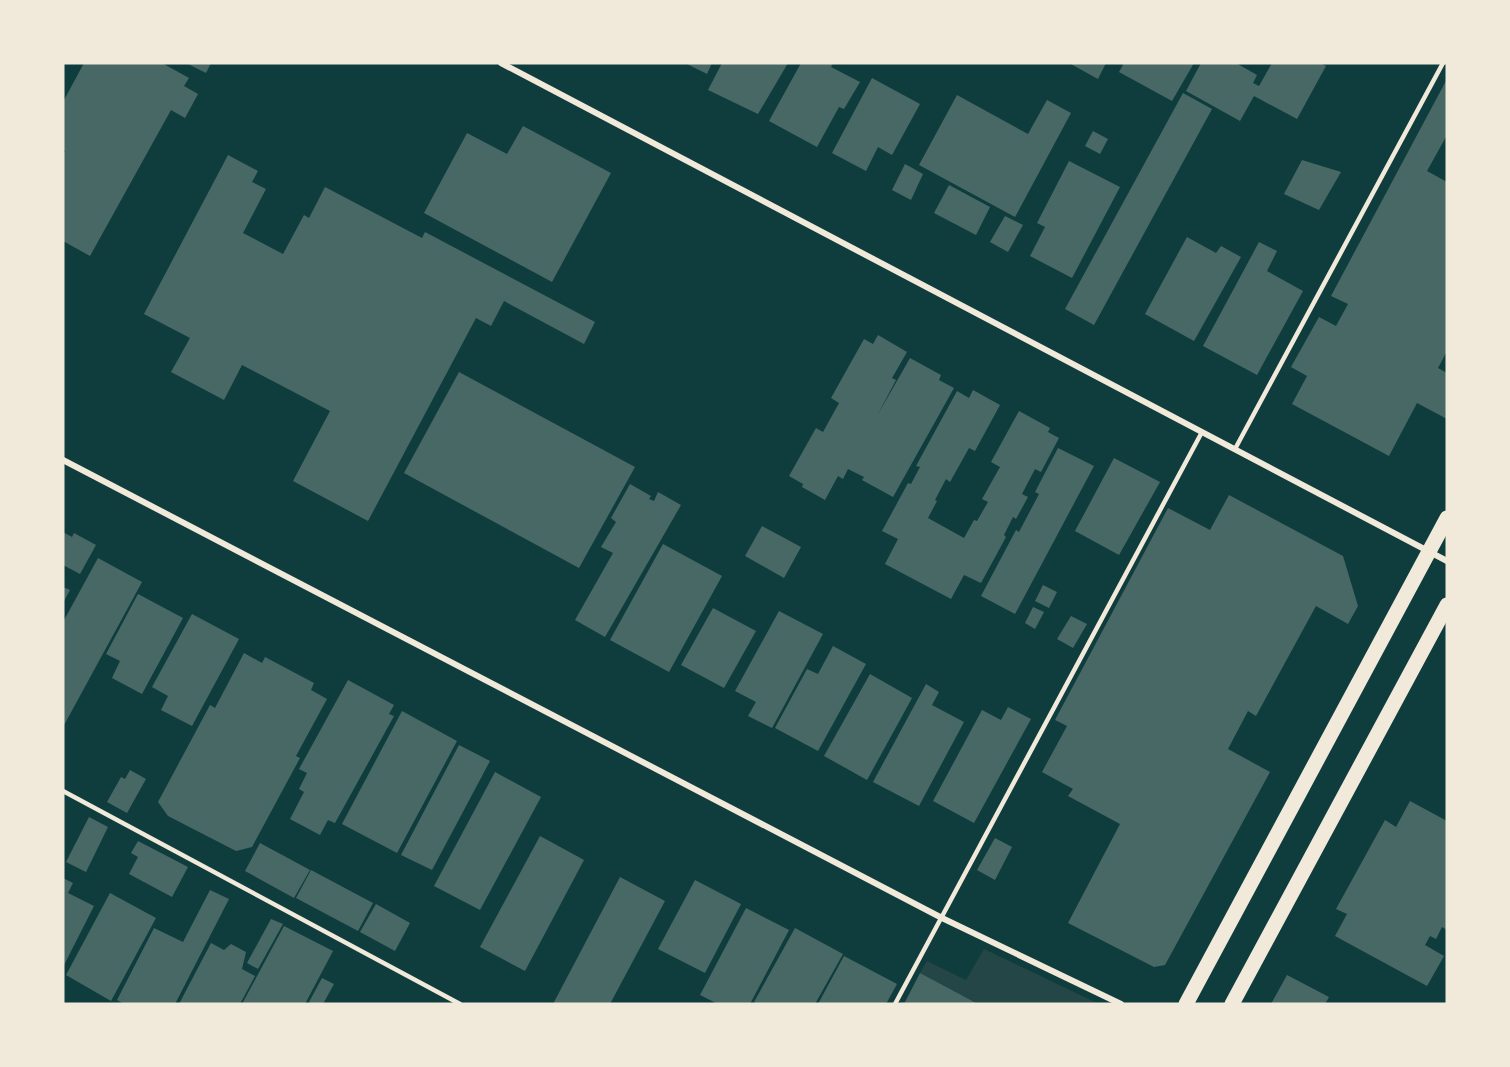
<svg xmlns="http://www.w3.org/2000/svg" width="1510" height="1067" font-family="'DejaVu Sans',sans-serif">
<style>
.green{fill:#244646}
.building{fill:#486865}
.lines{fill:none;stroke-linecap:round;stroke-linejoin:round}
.service{stroke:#f1e9da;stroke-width:4.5}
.minor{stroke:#f1e9da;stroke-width:6}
.primary{stroke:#f1e9da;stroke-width:15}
</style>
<rect width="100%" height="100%" fill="#0f3d3e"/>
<polygon class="green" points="984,949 1099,1004 978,1004 920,973 927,961 966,980"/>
<g class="building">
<polygon points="84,63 162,63 189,78 184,86 198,94 185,118 171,110 90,256 63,241 63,155 65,151 63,150 63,102"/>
<polygon points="186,63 211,63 206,73"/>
<polygon points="685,63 712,63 707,74"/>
<polygon points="722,63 788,63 758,114 708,90"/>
<polygon points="801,63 833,63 831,67 860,82 844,109 839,107 817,147 769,121"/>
<polygon points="1069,63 1106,63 1098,79"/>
<polygon points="1124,63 1194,63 1172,101 1119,72"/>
<polygon points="1201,63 1236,63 1257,75 1253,83 1259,86 1272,63 1320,63 1326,66 1297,119 1254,96 1240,121 1186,91"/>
<polygon points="872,78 920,104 892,155 878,147 866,171 832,153"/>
<polygon points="1447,79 1447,135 1427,171 1447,182 1447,351 1438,368 1447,373 1447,419 1417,403 1389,456 1292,404 1307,376 1291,367 1319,317 1336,326 1348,304 1331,296"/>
<polygon points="1183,93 1212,109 1094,325 1065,309"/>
<polygon points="957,95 1028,134 1047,100 1071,113 1015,217 919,165"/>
<polygon points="523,126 611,173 552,282 424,213 467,133 507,154"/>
<polygon points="1093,131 1108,139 1100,154 1085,146"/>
<polygon points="228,155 258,171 252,182 266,189 243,233 283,254 304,215 309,218 325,187 422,238 425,232 595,322 584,344 504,301 491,326 476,318 368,521 293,481 330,411 242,365 224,400 171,372 190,338 144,314"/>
<polygon points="1302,160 1341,172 1319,210 1284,194"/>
<polygon points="1069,161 1120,187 1072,278 1030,256 1045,227 1037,223"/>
<polygon points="905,164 923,174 911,200 892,190"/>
<polygon points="949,185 990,207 976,235 934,213"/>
<polygon points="1005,216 1023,225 1008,252 990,242"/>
<polygon points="1187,237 1216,253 1221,246 1241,257 1194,341 1145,314"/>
<polygon points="1259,242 1277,251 1267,271 1303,291 1257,375 1203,346"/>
<polygon points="878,335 907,352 892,378 896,380 877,416 910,358 941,375 939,380 954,388 893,497 862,480 864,477 848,469 843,479 838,476 825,500 802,487 803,484 789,476 816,428 823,432 839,403 831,398 864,339 873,344"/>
<polygon points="459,372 635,467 579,568 404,473"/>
<polygon points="973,390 1000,405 975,451 969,448 950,482 946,479 935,500 937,501 928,518 964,538 974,520 977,521 988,502 982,499 1000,467 991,462 1019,411 1050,428 1048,432 1059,438 1041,472 1035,469 1022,494 1028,497 1016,519 1013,517 1004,535 1006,537 981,583 964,575 951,599 885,564 898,539 882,531 908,483 911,484 920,467 916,466 957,391 969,398"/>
<polygon points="1058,448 1094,466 1015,614 981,596 1016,530 1019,532 1039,494 1035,492"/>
<polygon points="1114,458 1160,482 1119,555 1075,531"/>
<polygon points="630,484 651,496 649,499 654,501 658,492 681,505 605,637 575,620 613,553 601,547 616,522 611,518"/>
<polygon points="1229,495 1343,556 1358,606 1348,624 1316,606 1256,716 1248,711 1228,749 1270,772 1165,965 1154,967 1068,923 1120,824 1068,796 1073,789 1042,772 1067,726 1055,720 1168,508 1210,530"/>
<polygon points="762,526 801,547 784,578 745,556"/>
<polygon points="63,532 72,537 74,533 96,545 80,574 63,565"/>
<polygon points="663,544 722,576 669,672 610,640"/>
<polygon points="98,558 142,582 63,727 63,622"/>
<polygon points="1043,585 1057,592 1049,608 1035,601"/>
<polygon points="63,587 70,590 63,603"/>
<polygon points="138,594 183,618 142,694 112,678 120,661 106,654"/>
<polygon points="1033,607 1044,612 1035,629 1025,623"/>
<polygon points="713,608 756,631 724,688 681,665"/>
<polygon points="779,611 823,634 772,728 748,716 756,702 735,691"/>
<polygon points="192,614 239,639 192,726 161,710 168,696 152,687"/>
<polygon points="1071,616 1087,624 1073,648 1057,639"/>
<polygon points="833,646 866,664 818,751 775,728 807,669 818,674"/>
<polygon points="244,653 262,663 265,657 314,683 311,690 327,699 296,756 300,758 252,847 236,851 168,816 158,802 210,705 215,708"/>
<polygon points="870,674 912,698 867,780 824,756"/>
<polygon points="348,680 394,705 389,714 394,716 335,823 328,820 320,835 290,819 304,792 299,789 307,773 299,769"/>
<polygon points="926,684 939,692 932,705 964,722 919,806 873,782"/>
<polygon points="1008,707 1031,719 974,823 933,801 982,710 1001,720"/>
<polygon points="402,711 457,741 397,853 342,824"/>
<polygon points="459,745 490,761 432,870 401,855"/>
<polygon points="130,770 146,779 127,813 107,802 121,777 125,779"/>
<polygon points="495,772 541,797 480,910 434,886"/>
<polygon points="1410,801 1447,821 1447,930 1442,927 1436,939 1430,936 1425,945 1444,956 1427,986 1335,936 1347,914 1336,909 1385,820 1396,827"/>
<polygon points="89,817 108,827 86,872 66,862"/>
<polygon points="540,836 584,860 525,971 480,947"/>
<polygon points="995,838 1012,847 995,880 977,870"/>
<polygon points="138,841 188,867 172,897 129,874 138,857 131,853"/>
<polygon points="260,843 310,870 294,898 245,871"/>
<polygon points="311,870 373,903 358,931 296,898"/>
<polygon points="620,877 665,901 610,1004 553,1004"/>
<polygon points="63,878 73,883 68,893 94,906 63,967"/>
<polygon points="695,880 741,904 705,973 658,949"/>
<polygon points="210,890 229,899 175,1004 124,1004 117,1000 154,928 183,942"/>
<polygon points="110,893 156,918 111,1001 66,975"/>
<polygon points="376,904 410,923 395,951 360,932"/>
<polygon points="746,908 789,930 750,1004 718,1004 700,995"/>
<polygon points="271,919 283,924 258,969 247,963"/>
<polygon points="284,926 333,951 305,1004 242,1004"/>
<polygon points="795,928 843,954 815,1004 757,1004 754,1002"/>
<polygon points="211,943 224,950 231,944 246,952 242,969 255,976 240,1004 179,1004"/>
<polygon points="844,956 897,984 886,1004 818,1004"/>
<polygon points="920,973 978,1004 904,1004"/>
<polygon points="1287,975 1329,997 1325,1004 1271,1004"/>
<polygon points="322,978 334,984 323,1004 313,1004 309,1002"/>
</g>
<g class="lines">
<g class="service">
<polyline points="1235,449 1443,63"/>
<polyline points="63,791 460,1004"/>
<polyline points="895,1004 1202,432"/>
</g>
<g class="minor">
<polyline points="501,63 1447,561"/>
<polyline points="63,460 942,918 1121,1004"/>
</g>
<g class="primary">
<polyline points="1186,1004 1447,518"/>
<polyline points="1232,1004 1447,605"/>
</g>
</g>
<rect width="1510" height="1067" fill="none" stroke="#f1e9da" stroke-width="129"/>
</svg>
